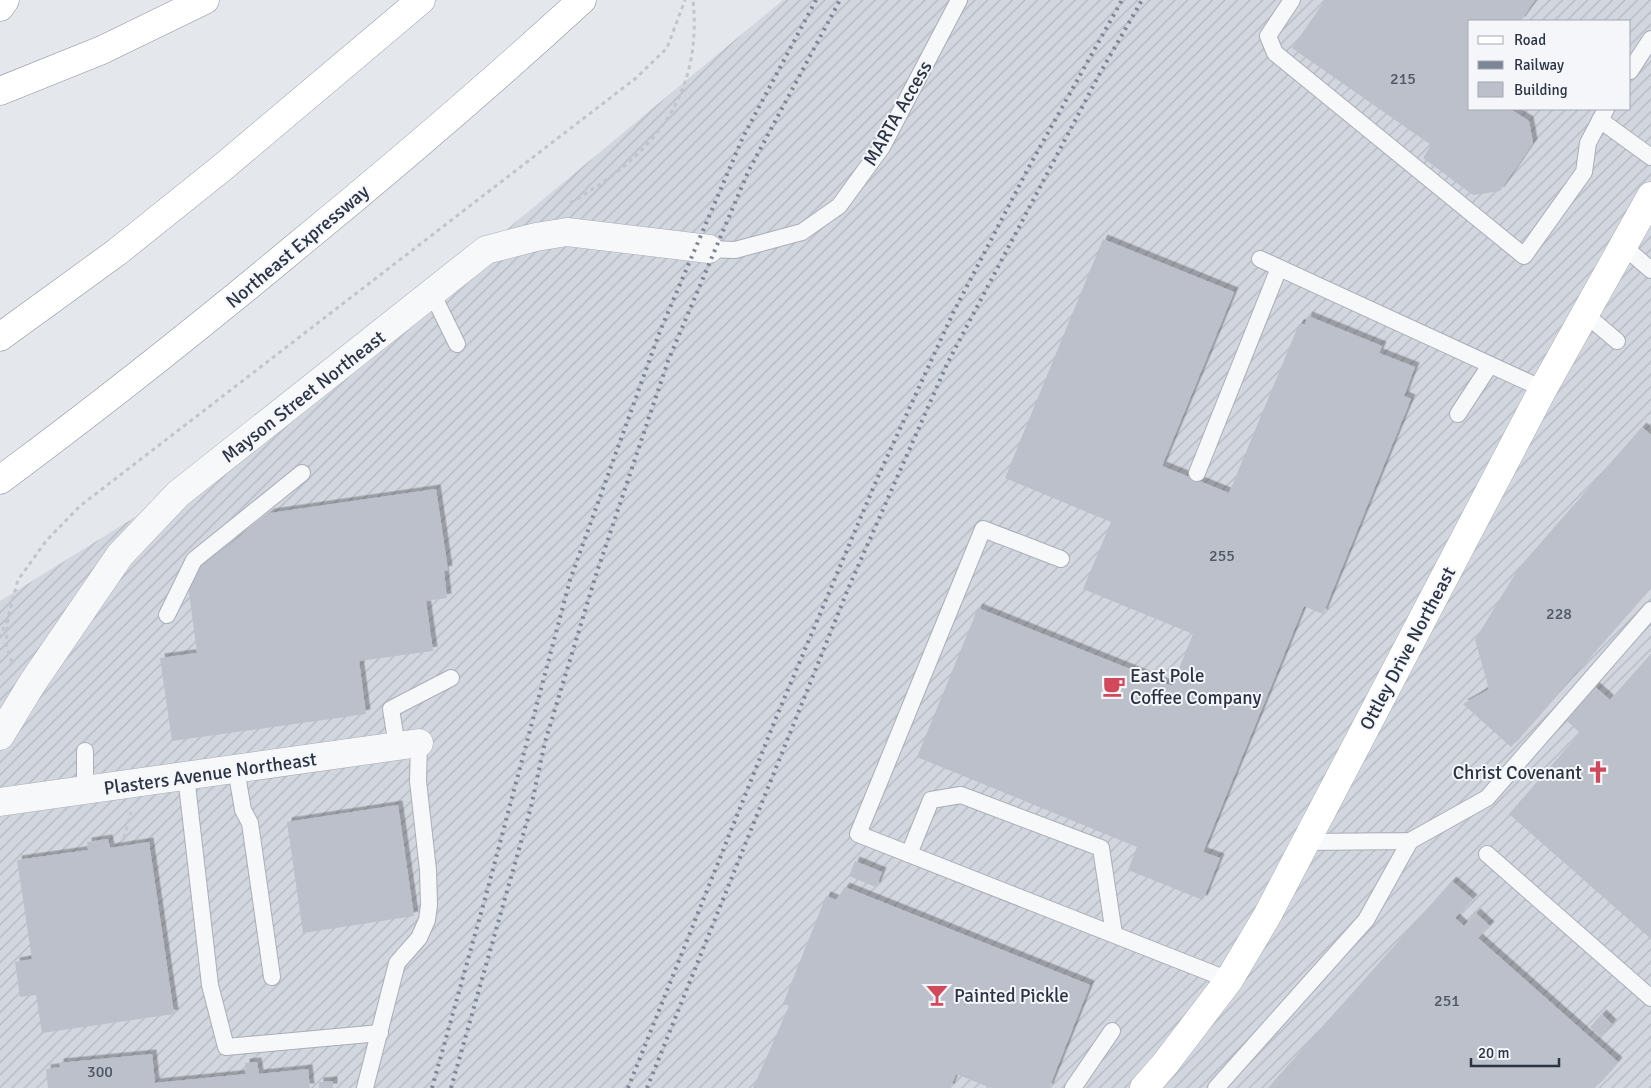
<svg xmlns="http://www.w3.org/2000/svg" width="1651" height="1088" font-family="Signika,sans-serif">
<style>
.industrial{fill:url(#industrial-furrows);fill-rule:evenodd}
.building{fill:#bbc0ca;filter:url(#shadow)}
.lines{fill:none;stroke-linecap:round;stroke-linejoin:round}
.lane-casing{stroke:#a9aeb7;stroke-width:18}
.street-casing{stroke:#a9aeb7;stroke-width:29}
.secondary-casing{stroke:#a9aeb7;stroke-width:29}
.highway-casing{stroke:#8b94a3;stroke-width:29}
.path{stroke:#c2c5cb;stroke-width:3;stroke-dasharray:4 4;stroke-linecap:butt}
.lane{stroke:#f7f8fa;stroke-width:16}
.street{stroke:#f7f8fa;stroke-width:28}
.secondary{stroke:#fff;stroke-width:28}
.highway{stroke:#fff;stroke-width:28}
.rail{stroke:#7d8696;stroke-width:4;stroke-dasharray:2.5 5;stroke-linecap:butt}
.labels{text-anchor:middle;stroke-width:4;stroke-linejoin:round;paint-order:stroke}
.number-label{font-size:16px;fill:#4f5766}
.street-label{font-size:19px;fill:#2b3445;stroke:#f4f6f9}
.poi-label{font-size:19px;fill:#2b3445;stroke:#f4f6f9;text-anchor:start}
</style>
<defs>
<pattern id="industrial-furrows" width="10" height="10" patternUnits="userSpaceOnUse" patternTransform="scale(1.25)"><rect width="10" height="10" fill="#d2d6de"/><path d="M-1 1l2-2M0 10L10 0M9 11l2-2" fill="none" stroke="#b4b8c0"/></pattern>
<filter id="shadow"><feDropShadow dx="4.5" dy="-4.5" stdDeviation="0" flood-color="#0004"/></filter>
</defs>
<rect width="100%" height="100%" fill="#e4e7ec"/>
<path class="industrial" d="M783 0H1651V1088H0V601L238 453ZM1470 21H1630V109H1470Z"/>
<g class="building">
<polygon points="1325,0 1535,0 1521,21 1470,21 1470,109 1510,109 1529,121 1533,143 1500,191 1473,195 1423,158 1431,145 1292,48"/>
<polygon points="1103,239 1234,292 1162,466 1229,493 1299,324 1305,324 1308,316 1382,346 1379,353 1415,367 1404,396 1411,399 1323,614 1304,606 1203,852 1220,858 1203,900 1128,870 1137,847 917,757 978,608 1172,686 1193,634 1083,589 1111,522 1005,478"/>
<polygon points="1642,427 1651,435 1651,587 1511,747 1463,704 1489,689 1475,640 1518,569"/>
<polygon points="436,489 448,570 444,571 447,598 426,601 433,651 359,661 366,714 172,741 160,658 197,653 187,578 270,513"/>
<polygon points="1651,654 1651,939 1509,814 1580,733 1563,717 1592,684 1610,700"/>
<polygon points="398,805 414,916 303,933 287,822"/>
<polygon points="108,839 110,848 149,842 174,1014 42,1033 36,995 20,997 15,962 32,959 17,860 88,850 87,842"/>
<polygon points="855,861 882,872 876,887 849,876"/>
<polygon points="1452,881 1473,899 1455,918 1464,926 1476,913 1490,926 1478,938 1618,1062 1595,1088 1268,1088"/>
<polygon points="845,887 1090,985 1049,1088 991,1088 956,1074 950,1088 753,1088 789,1006 783,1004 826,896 836,900"/>
<polygon points="1602,1014 1612,1024 1600,1037 1590,1027"/>
<polygon points="152,1054 155,1083 246,1074 245,1063 257,1062 259,1074 308,1069 310,1088 48,1088 46,1069 60,1067 59,1063"/>
<polygon points="333,1081 333,1088 319,1088 319,1082"/>
</g>
<g class="lines">
<defs>
<g id="lane">
<polyline points="1292,0 1268,36 1275,53 1524,256 1584,172 1588,143 1606,109"/>
<polyline points="1630,71 1651,39"/>
<polyline points="1600,120 1651,157"/>
<polyline points="1622,245 1651,270"/>
<polyline points="709,249 735,250 802,232 839,206 882,147 959,0"/>
<polyline points="1260,259 1543,389"/>
<polyline points="432,293 457,344"/>
<polyline points="1584,313 1617,341"/>
<polyline points="1458,414 1490,365"/>
<polyline points="1197,473 1279,268"/>
<polyline points="1061,559 983,529 858,834 1229,980"/>
<polyline points="167,615 194,560 302,473"/>
<polyline points="397,746 391,709 451,678"/>
<polyline points="236,769 243,810 250,823 272,977"/>
<polyline points="186,776 210,985 226,1047 380,1033"/>
<polyline points="85,790 85,751"/>
<polyline points="1306,842 1410,841 1487,798 1651,610"/>
<polyline points="909,854 931,800 961,795 1101,848 1114,934"/>
<polyline points="1487,854 1651,998"/>
<polyline points="365,1088 397,963 419,938 427,920 429,905 428,870 418,781 419,743"/>
<polyline points="1073,1088 1112,1031"/>
<polyline points="1216,1088 1366,920 1410,841"/>
</g>
<g id="street">
<polyline points="0,736 33,682 120,555 178,494 486,250 536,237 567,232 709,249"/>
<polyline points="0,802 419,743"/>
</g>
<polyline id="secondary" points="1144,1088 1165,1064 1229,980 1267,916 1543,389 1651,196"/>
<g id="highway">
<polyline points="0,7 5,0"/>
<polyline points="0,91 102,50 205,0"/>
<polyline points="0,337 117,252 223,167 421,0"/>
<path d="M0 480C100 406 197 329 292 250 391 169 488 86 582 0"/>
</g>
</defs>
<use href="#lane" class="lane-casing"/>
<use href="#street" class="street-casing"/>
<use href="#secondary" class="secondary-casing"/>
<use href="#highway" class="highway-casing"/>
<g class="path">
<path d="M570 203C651 156 703 99 693 0"/>
<polyline points="8,619 6,645 12,662"/>
<polyline points="0,638 9,614 18,580 46,541 80,506 636,78 667,48 685,0"/>
<polyline points="124,838 131,812"/>
</g>
<use href="#lane" class="lane"/>
<use href="#street" class="street"/>
<use href="#secondary" class="secondary"/>
<use href="#highway" class="highway"/>
<g class="rail">
<polyline points="432,1088 488,888 570,580 660,331 743,137 816,0"/>
<polyline points="451,1088 531,807 545,742 595,578 668,361 748,172 840,0"/>
<polyline points="628,1088 776,718 877,479 953,313 1030,165 1122,0"/>
<polyline points="647,1088 848,589 947,364 1099,75 1142,0"/>
</g>
</g>
<defs>
<symbol id="cafe-bare" viewBox="-9 -9 18 18"><path d="M-5.5-4.5H6V0H3Q3 3.5 0 3.5H-2.5Q-5.5 3.5-5.5 0ZM3-3.2v2h1.7v-2ZM-6 4.5H4V6H-6Z" fill="#d1495b" stroke="#f4f6f9" stroke-width="2.5" paint-order="stroke"/></symbol>
<symbol id="church-bare" viewBox="-9 -9 18 18"><path d="M-1.2-6h2.4v3.5h3.3v2.4h-3.3V6h-2.4V-.1h-3.3v-2.4h3.3Z" fill="#d1495b" stroke="#f4f6f9" stroke-width="2.5" paint-order="stroke"/></symbol>
<symbol id="bar-bare" viewBox="-9 -9 18 18"><path d="M-6-5H6L.8 .8V4.5H3.5V6h-7V4.5H-.8V.8Z" fill="#d1495b" stroke="#f4f6f9" stroke-width="2.5" paint-order="stroke"/></symbol>
</defs>
<g fill-rule="evenodd">
<use href="#cafe-bare" x="1098" y="670" width="32" height="32"/>
<use href="#church-bare" x="1582" y="756" width="32" height="32"/>
<use href="#bar-bare" x="921" y="979" width="32" height="32"/>
</g>
<g class="labels">
<g class="number-label">
<text x="1403" y="84">215</text>
<text x="1222" y="561">255</text>
<text x="1559" y="619">228</text>
<text x="1447" y="1006">251</text>
<text x="100" y="1077">300</text>
</g>
<g class="street-label">
<text transform="translate(897 113) rotate(-60)" y="7">MARTA Access</text>
<text transform="translate(297 246) rotate(-40)" y="7">Northeast Expressway</text>
<text transform="translate(303 396) rotate(-38)" y="7">Mayson Street Northeast</text>
<text transform="translate(1407 648) rotate(-62)" y="7">Ottley Drive Northeast</text>
<text transform="translate(210 773) rotate(-8)" y="7">Plasters Avenue Northeast</text>
</g>
<g class="poi-label">
<text x="1130" y="682">East Pole<tspan x="1130" dy="22">Coffee Company</tspan></text>
<text x="1582" y="779" text-anchor="end">Christ Covenant</text>
<text x="954" y="1002">Painted Pickle</text>
</g>
</g>
<rect x="1468" y="20" width="162" height="90" fill="#f4f6f9" stroke="#a4a8b1"/>
<rect x="1478" y="36" width="25" height="8" fill="#ffffff" stroke="#a4a8b1"/>
<text x="1514" y="45" font-size="15" fill="#2b3445">Road</text>
<rect x="1478" y="61" width="25" height="8" fill="#7d8696" stroke="#a4a8b1"/>
<text x="1514" y="70" font-size="15" fill="#2b3445">Railway</text>
<rect x="1478" y="82" width="25" height="15" fill="#bbc0ca" stroke="#a4a8b1"/>
<text x="1514" y="95" font-size="15" fill="#2b3445">Building</text>
<path d="M1471 1058v8h88v-8" fill="none" stroke="#2b3445" stroke-width="2.5"/>
<text x="1478" y="1058" font-size="15" fill="#2b3445" stroke="#f4f6f9" stroke-width="4" paint-order="stroke">20 m</text>
</svg>
